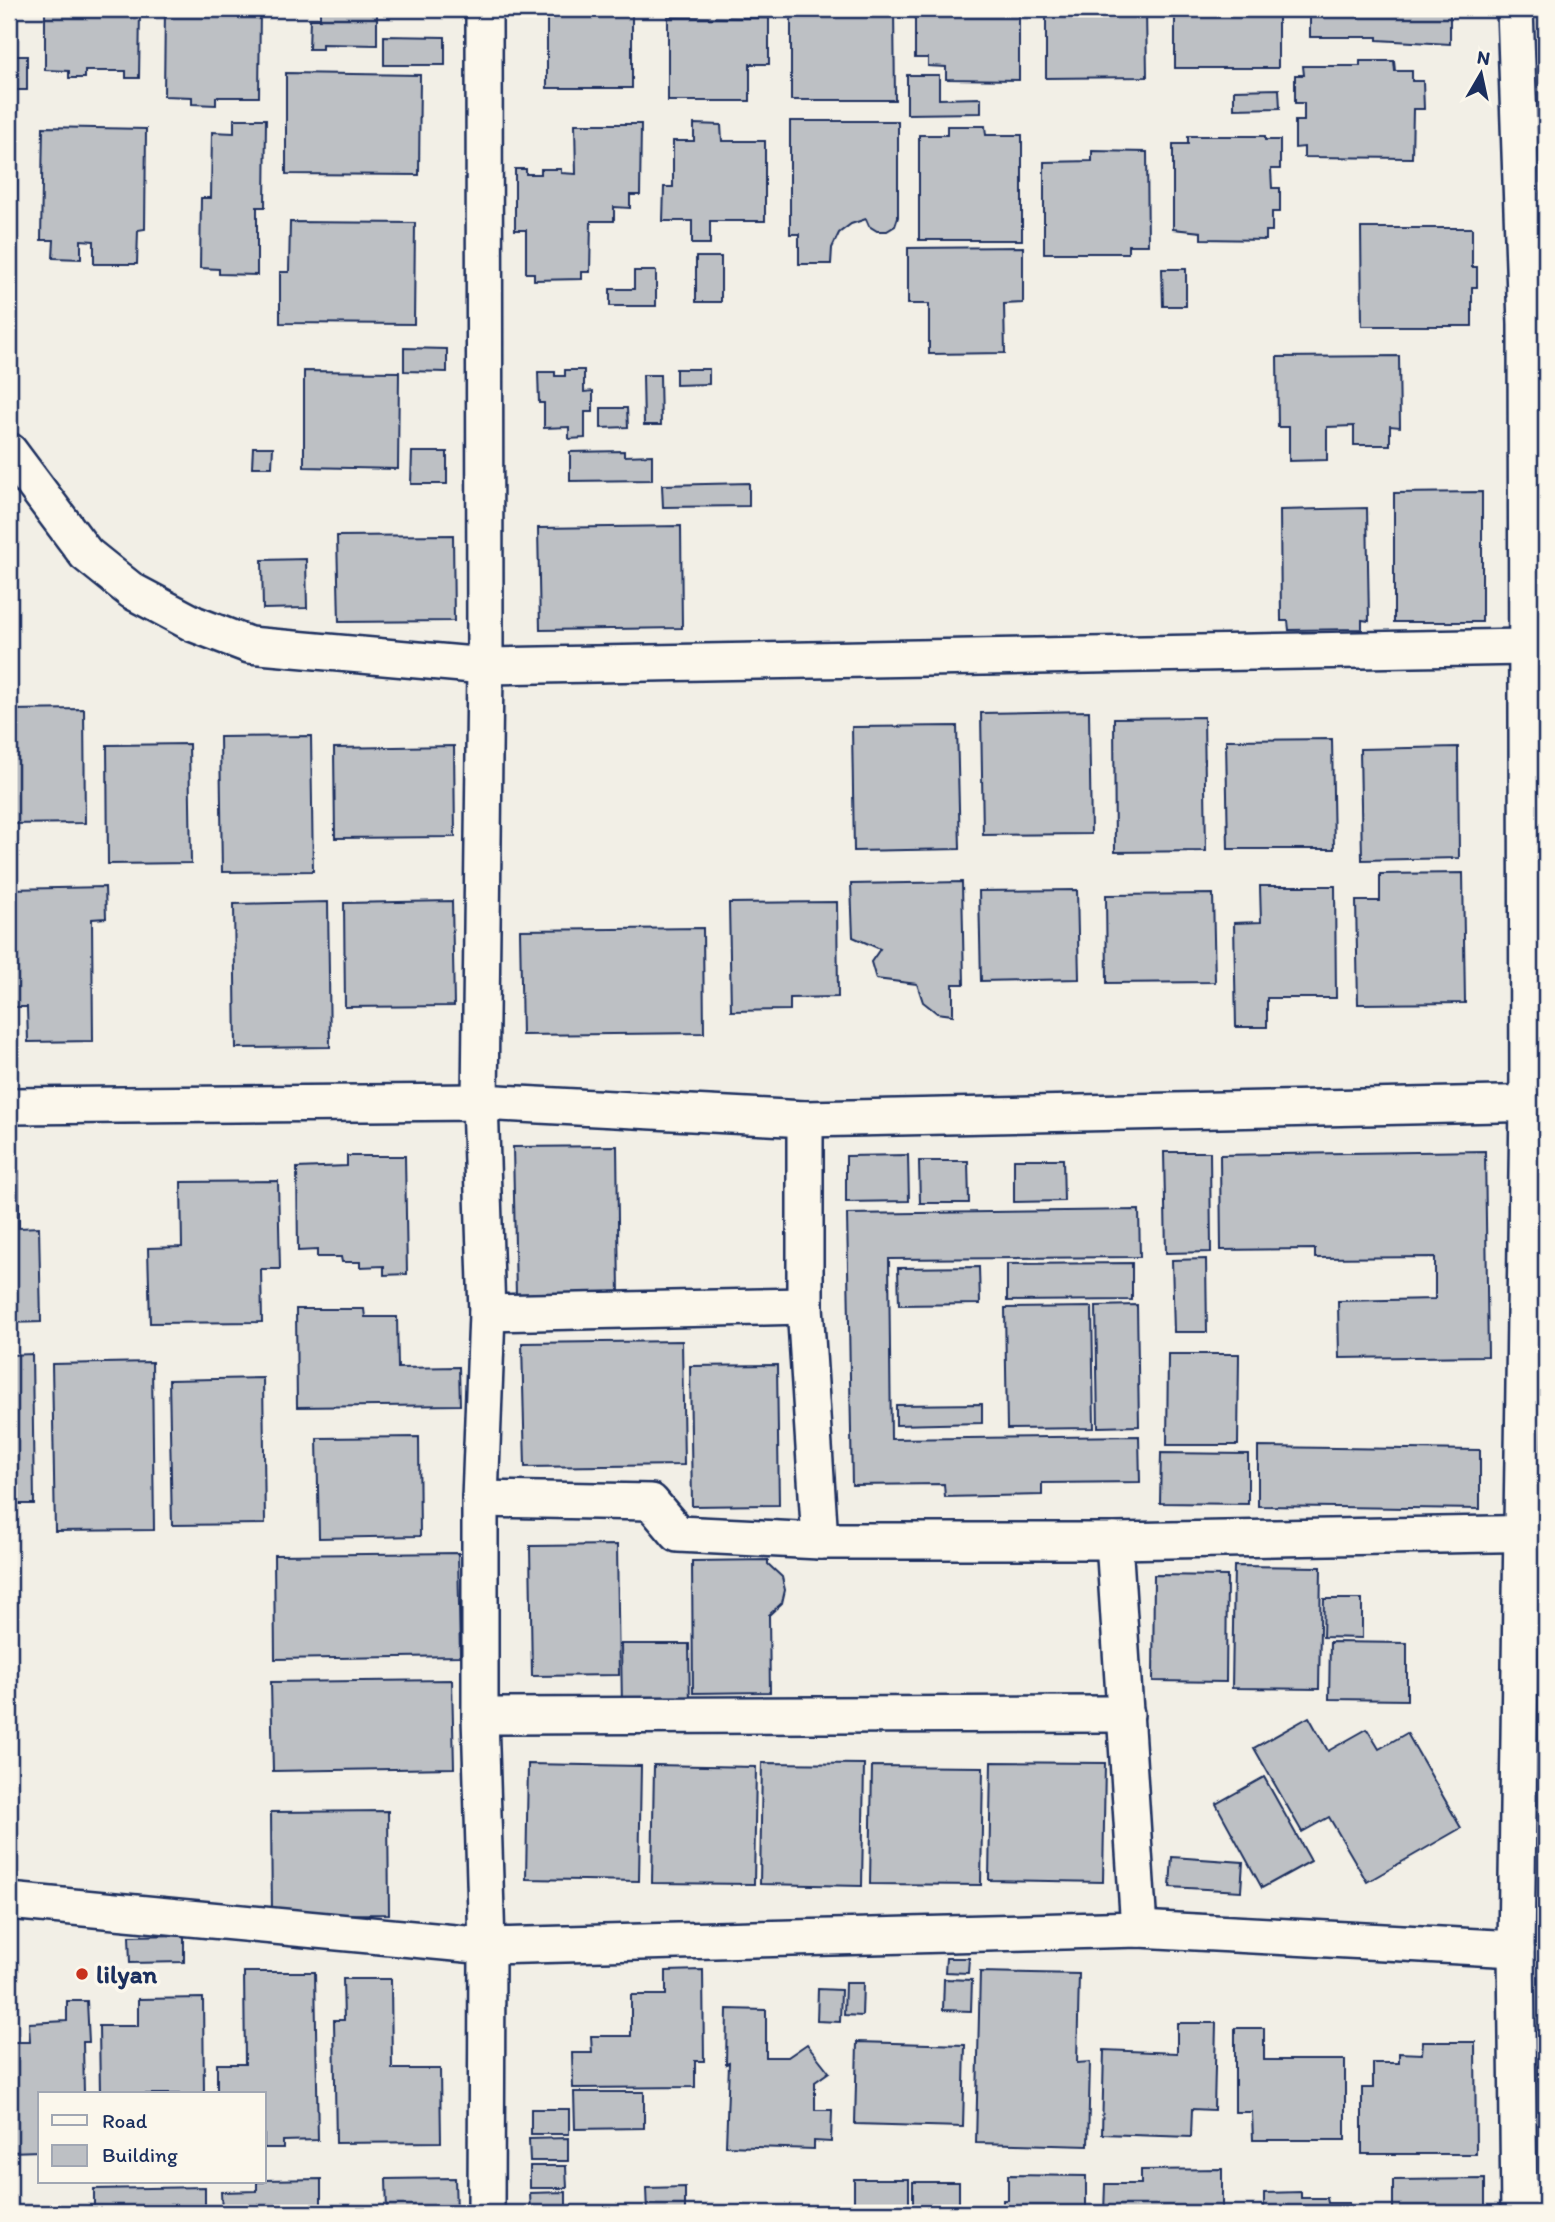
<svg xmlns="http://www.w3.org/2000/svg" width="1555" height="2222" font-family="Itim,sans-serif">
<style>
.building{fill:#bdc0c4;stroke:#1b2f5e;stroke-width:2}
.lines{fill:none;stroke-linecap:round;stroke-linejoin:round}
.street-casing{stroke:#1b2f5e;stroke-width:40}
.street{stroke:#fbf7ec;stroke-width:35}
.poi-dot{fill:#c8321e;stroke:#fbf7ec;stroke-width:2.5}
.labels{text-anchor:middle;stroke-width:7;stroke-linejoin:round;paint-order:stroke}
.poi-label{font-size:26px;font-weight:bold;fill:#1b2f5e;stroke:#fbf7ec;text-anchor:start}
</style>
<rect width="100%" height="100%" fill="#f2efe6"/>
<filter id="ink" filterUnits="userSpaceOnUse"><feTurbulence type="fractalNoise" baseFrequency=".0143" numOctaves="2"/><feDisplacementMap in="SourceGraphic" scale="14" xChannelSelector="R" yChannelSelector="G"/><feConvolveMatrix kernelMatrix="1 2 1 2 8 2 1 2 1" color-interpolation-filters="sRGB"/></filter>
<g filter="url(#ink)">
<g class="building">
<polygon points="9,9 15,9 16,56 27,56 27,90 9,90"/>
<polygon points="45,9 140,9 139,78 126,78 126,71 85,71 85,78 69,78 69,71 45,70"/>
<polygon points="165,9 260,9 259,97 216,97 216,105 192,104 192,97 164,96"/>
<polygon points="320,9 377,9 377,45 322,44 322,49 309,49 310,19 320,19"/>
<rect x="547" y="9" width="85" height="79"/>
<polygon points="791,9 894,9 895,100 791,100"/>
<polygon points="915,9 1019,9 1019,80 946,79 946,67 928,66 928,58 915,58"/>
<polygon points="1046,9 1146,9 1147,77 1046,78"/>
<rect x="1175" y="9" width="103" height="59"/>
<polygon points="1310,9 1450,9 1450,44 1377,40 1377,37 1310,37"/>
<polygon points="668,17 769,18 769,64 750,64 750,101 668,101"/>
<polygon points="384,36 445,37 445,65 384,65"/>
<polygon points="1360,61 1394,61 1395,71 1412,71 1412,81 1423,81 1424,109 1413,109 1412,158 1304,157 1304,147 1295,148 1295,121 1304,121 1304,103 1295,103 1295,75 1304,75 1303,66 1360,66"/>
<polygon points="286,73 420,75 419,175 286,174"/>
<polygon points="907,75 939,75 939,99 981,98 981,113 907,114"/>
<polygon points="1279,89 1280,108 1234,109 1234,90"/>
<polygon points="234,119 266,119 265,207 257,207 257,275 219,274 219,269 200,268 201,198 211,198 212,132 234,133"/>
<polygon points="790,121 898,121 898,217 895,226 887,231 877,231 869,226 866,219 851,224 839,233 832,248 831,264 799,264 799,234 790,234"/>
<polygon points="575,124 641,124 640,195 630,195 630,208 614,207 614,221 591,221 590,272 582,272 582,279 534,280 534,273 526,273 526,230 515,230 515,169 526,169 526,174 541,174 541,169 561,169 561,173 576,174"/>
<polygon points="694,124 721,125 722,141 765,141 765,221 710,221 710,244 692,244 692,221 663,221 664,187 673,187 673,141 694,141"/>
<polygon points="947,126 985,126 986,135 1022,135 1022,240 919,240 919,135 947,135"/>
<polygon points="43,127 146,129 145,229 138,230 137,264 94,264 94,241 81,240 81,259 53,258 54,240 41,240"/>
<polygon points="1188,136 1265,136 1265,140 1280,140 1280,169 1271,169 1272,188 1280,188 1280,212 1272,212 1272,231 1266,231 1266,240 1201,239 1201,232 1173,229 1173,144 1188,144"/>
<polygon points="1092,151 1147,152 1148,245 1128,245 1128,253 1044,253 1044,162 1092,161"/>
<polygon points="9,178 17,178 16,206 9,206"/>
<polygon points="290,222 415,223 414,324 280,323 280,272 289,272"/>
<polygon points="1361,228 1472,228 1472,267 1477,267 1477,287 1472,287 1472,326 1362,326"/>
<polygon points="1023,247 1023,303 1004,304 1005,353 929,354 929,304 908,304 908,248"/>
<rect x="696" y="257" width="25" height="45"/>
<polygon points="1162,269 1186,269 1186,306 1163,306"/>
<polygon points="634,271 656,271 656,306 610,306 610,289 634,289"/>
<polygon points="404,348 447,349 447,372 404,371"/>
<polygon points="1399,356 1400,427 1390,426 1390,445 1354,445 1354,426 1327,427 1327,460 1289,461 1289,427 1278,427 1277,357"/>
<polygon points="676,369 709,369 709,384 676,385"/>
<polygon points="565,370 584,370 584,392 593,391 593,412 585,412 585,438 569,439 569,427 544,428 544,403 539,403 538,372 555,372 555,376 565,376"/>
<polygon points="304,371 399,372 398,469 304,467"/>
<polygon points="643,375 660,375 661,425 644,425"/>
<polygon points="601,408 627,408 628,427 601,428"/>
<polygon points="253,447 273,447 272,467 252,467"/>
<polygon points="624,451 624,456 652,455 652,480 570,481 570,452"/>
<polygon points="412,452 447,452 447,484 411,484"/>
<polygon points="749,483 749,506 663,507 662,485"/>
<polygon points="1482,492 1482,622 1394,622 1394,493"/>
<polygon points="1367,508 1369,621 1362,620 1362,629 1289,630 1288,621 1281,621 1280,510"/>
<polygon points="681,526 682,628 540,630 538,528"/>
<polygon points="453,535 454,621 339,622 337,536"/>
<polygon points="306,559 307,608 263,609 262,560"/>
<polygon points="84,709 85,823 9,824 9,710"/>
<polygon points="1089,711 1091,834 983,835 981,713"/>
<polygon points="1204,717 1206,851 1115,852 1114,718"/>
<polygon points="957,726 960,849 854,851 852,727"/>
<polygon points="311,736 313,871 222,872 220,737"/>
<polygon points="1332,739 1334,849 1228,849 1226,740"/>
<polygon points="189,744 191,863 108,864 107,745"/>
<polygon points="454,746 455,837 335,838 334,748"/>
<polygon points="1458,747 1459,858 1362,860 1360,749"/>
<polygon points="1463,873 1465,1003 1358,1004 1356,901 1380,901 1380,874"/>
<polygon points="962,882 964,984 953,984 953,1015 937,1013 923,1002 917,984 876,979 871,962 880,949 853,937 851,884"/>
<polygon points="1260,886 1335,886 1336,998 1267,998 1267,1027 1236,1027 1234,923 1261,922"/>
<polygon points="105,887 106,918 92,919 93,1041 28,1042 27,1007 9,1007 9,889"/>
<polygon points="1077,890 1079,979 981,981 979,891"/>
<polygon points="1213,894 1215,982 1107,983 1106,895"/>
<polygon points="452,901 454,1006 345,1007 344,903"/>
<polygon points="328,902 330,1047 236,1048 234,904"/>
<polygon points="837,902 838,997 790,998 790,1010 731,1011 729,903"/>
<polygon points="703,928 704,1033 522,1035 520,930"/>
<polygon points="617,1146 619,1295 516,1296 513,1147"/>
<polygon points="1485,1151 1488,1356 1339,1358 1338,1301 1435,1299 1435,1257 1315,1258 1315,1249 1221,1250 1220,1155"/>
<polygon points="1164,1152 1210,1152 1211,1252 1166,1253"/>
<polygon points="908,1155 909,1201 846,1202 846,1156"/>
<polygon points="347,1156 405,1156 407,1274 384,1275 384,1266 360,1267 360,1262 342,1262 341,1257 317,1257 317,1250 298,1251 297,1168 347,1166"/>
<polygon points="1014,1159 1063,1159 1064,1201 1014,1202"/>
<polygon points="919,1161 968,1161 969,1203 920,1203"/>
<polygon points="9,1171 19,1171 19,1228 39,1227 41,1322 9,1323"/>
<polygon points="278,1181 280,1269 261,1269 262,1322 150,1323 148,1248 182,1247 181,1182"/>
<polygon points="1139,1210 1140,1257 889,1259 891,1439 1139,1436 1140,1482 1042,1483 1042,1495 945,1497 944,1484 852,1485 847,1214"/>
<polygon points="1206,1259 1207,1332 1174,1332 1172,1260"/>
<polygon points="1132,1263 1132,1300 1007,1301 1007,1264"/>
<polygon points="979,1267 980,1304 899,1305 898,1268"/>
<polygon points="1137,1305 1139,1426 1098,1427 1096,1306"/>
<polygon points="1092,1307 1094,1428 1007,1429 1005,1308"/>
<polygon points="296,1309 364,1309 365,1317 397,1317 398,1368 459,1367 460,1405 297,1407"/>
<polygon points="682,1341 684,1465 525,1467 522,1343"/>
<polygon points="32,1354 34,1504 9,1504 9,1355"/>
<polygon points="1168,1354 1239,1354 1238,1445 1167,1445"/>
<polygon points="152,1362 154,1530 55,1531 52,1364"/>
<polygon points="777,1365 779,1505 692,1506 690,1366"/>
<polygon points="263,1378 265,1524 172,1525 169,1380"/>
<polygon points="982,1404 982,1423 896,1425 896,1405"/>
<polygon points="419,1437 420,1536 319,1538 317,1438"/>
<polygon points="1258,1447 1480,1450 1480,1509 1258,1506"/>
<polygon points="1161,1453 1248,1454 1248,1504 1160,1503"/>
<polygon points="617,1545 619,1675 532,1676 530,1546"/>
<polygon points="458,1553 460,1656 275,1659 274,1555"/>
<polygon points="768,1560 768,1564 782,1577 785,1590 782,1603 769,1615 770,1692 693,1693 692,1561"/>
<polygon points="1234,1566 1321,1567 1319,1689 1232,1688"/>
<polygon points="1154,1575 1227,1576 1226,1682 1153,1681"/>
<polygon points="1324,1599 1362,1599 1362,1638 1323,1637"/>
<polygon points="1330,1642 1407,1643 1407,1700 1329,1699"/>
<polygon points="621,1644 689,1644 690,1707 622,1708"/>
<polygon points="452,1680 454,1768 273,1771 271,1682"/>
<polygon points="1309,1717 1328,1751 1367,1729 1379,1749 1407,1733 1461,1828 1367,1882 1329,1817 1302,1832 1254,1748"/>
<polygon points="991,1762 1105,1763 1103,1882 989,1880"/>
<polygon points="762,1763 864,1764 862,1886 760,1884"/>
<polygon points="528,1764 641,1766 639,1881 526,1879"/>
<polygon points="654,1765 756,1767 754,1884 652,1883"/>
<polygon points="872,1766 983,1767 981,1885 870,1884"/>
<polygon points="1264,1777 1311,1861 1262,1888 1216,1804"/>
<polygon points="388,1811 389,1914 272,1915 271,1812"/>
<polygon points="1172,1857 1243,1862 1241,1891 1170,1887"/>
<polygon points="184,1935 184,1962 130,1963 129,1936"/>
<polygon points="946,1958 969,1958 968,1973 945,1972"/>
<polygon points="703,1970 704,2061 695,2061 695,2087 573,2088 572,2053 592,2053 591,2036 631,2036 631,1995 666,1995 666,1971"/>
<polygon points="244,1972 315,1972 318,2140 283,2141 283,2148 264,2148 264,2094 217,2094 217,2064 245,2064"/>
<polygon points="980,1972 1079,1974 1077,2063 1090,2062 1088,2146 976,2143"/>
<polygon points="343,1979 391,1979 392,2069 440,2069 441,2142 336,2143 334,2020 344,2020"/>
<polygon points="944,1979 972,1980 971,2011 943,2010"/>
<polygon points="845,1983 863,1983 862,2016 844,2015"/>
<polygon points="818,1989 841,1990 840,2022 817,2021"/>
<polygon points="203,1998 204,2094 100,2094 99,2026 138,2026 138,1999"/>
<polygon points="67,2001 87,2001 89,2042 83,2042 84,2094 40,2094 40,2151 9,2152 9,2042 30,2042 29,2023 67,2021"/>
<polygon points="727,2009 766,2010 766,2057 788,2057 807,2044 829,2072 815,2082 815,2110 832,2110 831,2142 814,2141 814,2149 726,2146 729,2063 726,2064"/>
<polygon points="1177,2023 1216,2023 1214,2110 1192,2109 1191,2137 1102,2134 1104,2050 1177,2053"/>
<polygon points="1235,2028 1264,2028 1264,2060 1345,2060 1345,2140 1253,2140 1252,2112 1235,2112"/>
<polygon points="857,2042 965,2045 963,2127 855,2124"/>
<polygon points="1423,2042 1475,2042 1476,2154 1362,2154 1362,2088 1373,2088 1373,2063 1399,2063 1399,2053 1422,2054"/>
<polygon points="574,2092 644,2092 644,2128 575,2129"/>
<rect x="531" y="2109" width="38" height="25"/>
<polygon points="568,2138 568,2161 530,2161 529,2139"/>
<polygon points="530,2166 566,2166 567,2188 530,2188"/>
<polygon points="1222,2169 1222,2213 1104,2213 1105,2184 1141,2184 1141,2170"/>
<polygon points="1008,2175 1086,2176 1086,2213 1003,2213 1003,2200 1008,2200"/>
<polygon points="455,2178 456,2213 340,2213 387,2212 386,2179"/>
<polygon points="321,2179 321,2213 222,2213 221,2192 257,2191 257,2182 264,2182 264,2180"/>
<rect x="854" y="2179" width="55" height="34"/>
<polygon points="1485,2179 1485,2213 1358,2213 1358,2210 1393,2210 1393,2180"/>
<rect x="913" y="2182" width="46" height="31"/>
<polygon points="205,2187 205,2213 94,2213 94,2189"/>
<polygon points="685,2187 685,2213 647,2213 646,2188"/>
<polygon points="566,2192 566,2213 531,2213 530,2193"/>
<polygon points="1301,2192 1301,2198 1327,2198 1328,2203 1349,2203 1349,2213 1264,2213 1264,2193"/>
<polygon points="77,2208 77,2213 9,2213 9,2209"/>
</g>
<g class="lines">
<defs>
<g id="street">
<polyline points="484,9 485,666 480,1102 487,1313 480,1499 480,1716 487,1946 486,2213"/>
<polyline points="1515,9 1526,324 1528,1102 1516,1949 1519,2213"/>
<polyline points="9,451 86,554 132,591 194,624 249,645 485,666 1526,647"/>
<polyline points="9,1106 480,1102 805,1119 1546,1103"/>
<polyline points="805,1119 805,1306 820,1541"/>
<polyline points="487,1313 805,1306"/>
<polyline points="480,1499 651,1502 678,1534 820,1541 1114,1541 1546,1533"/>
<polyline points="1114,1541 1139,1929"/>
<polyline points="480,1716 1126,1714"/>
<polyline points="9,1901 487,1946 1139,1929 1516,1949"/>
</g>
</defs>
<use href="#street" class="street-casing"/>
<use href="#street" class="street"/>
</g>
</g>
<circle class="poi-dot" cx="82" cy="1974" r="7"/>
<g class="labels">
<g class="poi-label">
<text x="96" y="1983">lilyan</text>
</g>
</g>
<rect width="1555" height="2222" fill="none" stroke="#fbf7ec" stroke-width="35"/>
<rect x="18" y="18" width="1520" height="2187" fill="none" stroke="#1b2f5e" stroke-width="2.5" filter="url(#ink)"/>
<rect x="38" y="2092" width="228" height="91" fill="#fbf7ec" stroke="#a1a7b3" stroke-width="2"/>
<rect x="52" y="2115" width="35" height="10" fill="#fbf7ec" stroke="#a1a7b3" stroke-width="2"/>
<text x="102" y="2128" font-size="21" fill="#1b2f5e">Road</text>
<rect x="52" y="2145" width="35" height="21" fill="#bdc0c4" stroke="#a1a7b3" stroke-width="2"/>
<text x="102" y="2162" font-size="21" fill="#1b2f5e">Building</text>
<g transform="translate(1481 74) rotate(9)" stroke="#fbf7ec" stroke-width="5" paint-order="stroke">
<path d="M0-5L12 26L0 18L-12 26Z" fill="#1b2f5e"/>
<text y="-10" font-size="19" font-weight="bold" text-anchor="middle" fill="#1b2f5e">N</text>
</g>
</svg>
